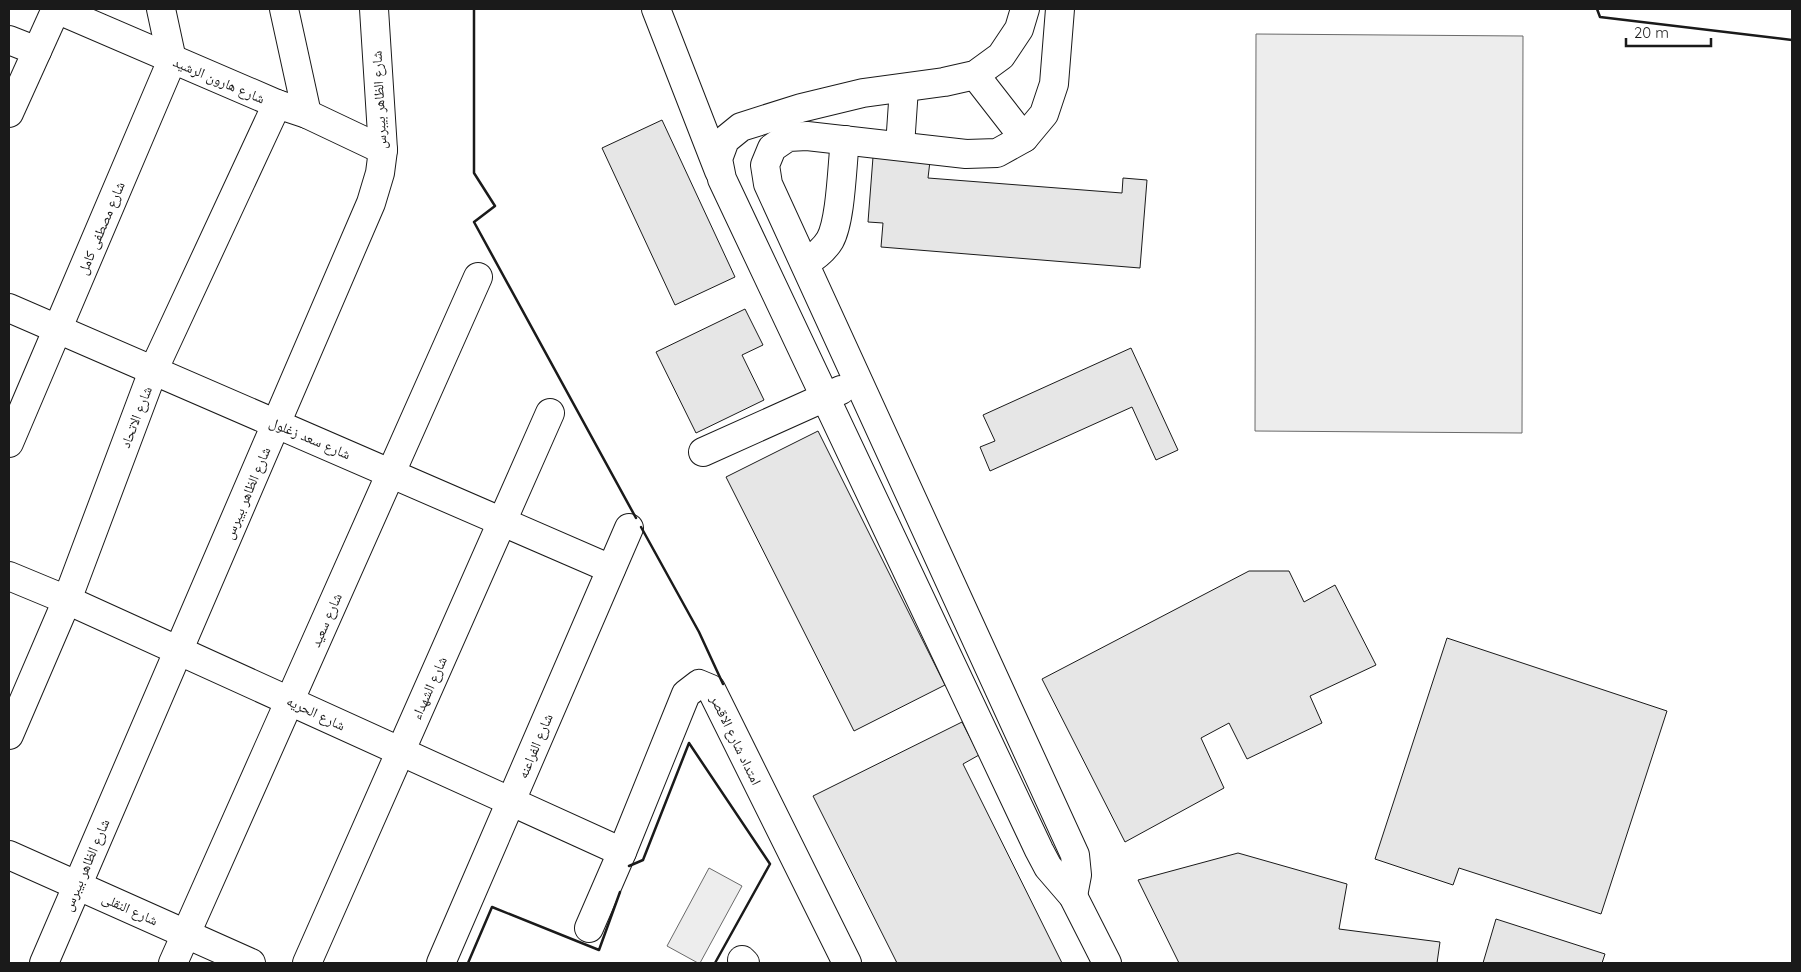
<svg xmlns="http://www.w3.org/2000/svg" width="1801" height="972" font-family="Quicksand,'Noto Naskh Arabic',sans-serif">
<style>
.built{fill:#ededed;stroke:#6a6a6a}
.building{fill:#e6e6e6;stroke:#1a1a1a}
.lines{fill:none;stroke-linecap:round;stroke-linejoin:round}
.minor-casing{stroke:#1a1a1a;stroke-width:30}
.minor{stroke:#fff;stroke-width:28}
.wall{stroke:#1a1a1a;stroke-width:2.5}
.labels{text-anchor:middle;stroke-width:4;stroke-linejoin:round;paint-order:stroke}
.street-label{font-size:14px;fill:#1a1a1a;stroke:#fff}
</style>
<rect width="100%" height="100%" fill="#fff"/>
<g class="built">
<polygon points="1256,34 1523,36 1522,433 1255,431"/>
<polygon points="709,868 742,886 700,963 698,963 667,946"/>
</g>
<g class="building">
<polygon points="662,120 735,277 675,305 602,148"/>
<polygon points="873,157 930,161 928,178 1122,193 1123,178 1147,180 1140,268 881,247 883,223 868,222"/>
<polygon points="745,309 763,345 742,355 764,400 696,433 656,352"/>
<polygon points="1131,348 1178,450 1156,460 1132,407 990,471 980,447 995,441 983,415"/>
<polygon points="818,431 945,685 854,731 726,477"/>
<polygon points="1249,571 1289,571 1304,602 1335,585 1376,665 1310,696 1322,723 1247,759 1229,723 1201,738 1224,788 1125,842 1042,679"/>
<polygon points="1447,638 1667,711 1601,914 1459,868 1453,885 1375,859"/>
<polygon points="962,722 979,755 963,764 1062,963 897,963 813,796"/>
<polygon points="1238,853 1347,884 1339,929 1440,942 1437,963 1179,963 1138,880"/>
<polygon points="1496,919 1605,954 1602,963 1483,963"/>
</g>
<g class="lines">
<defs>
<g id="minor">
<polyline points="56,9 277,104 307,114 383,150"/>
<polyline points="284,9 307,114"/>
<polyline points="656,9 719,171"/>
<polyline points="1025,9 1019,29 1001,56 975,75 944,82 863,93 801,108 741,127 725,140 718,159 722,179 1039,850 1048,867 1073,896 1107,963"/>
<polyline points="1060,9 1054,84 1044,114 1024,138 997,153 966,154 807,136 788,137 772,148 765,165 768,184 1075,855 1077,875 1073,896"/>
<polyline points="9,40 37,51"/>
<polyline points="975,75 1024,138"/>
<polyline points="9,113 56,9"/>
<polyline points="900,146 904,88"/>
<path d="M805 263C815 257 824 250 830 240 841 220 842 165 845 140"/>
<polyline points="9,308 611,569"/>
<polyline points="9,443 172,60 161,9"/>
<polyline points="703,452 841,390"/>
<polyline points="9,576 67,600 622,852"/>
<polyline points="9,735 67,600 153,371 277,104"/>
<polyline points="9,855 251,963"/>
<polyline points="589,928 622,852 686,694 699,684 711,689 847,963"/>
<polyline points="742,960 745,963"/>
<polyline points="44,963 371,203 380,173 383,150 374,9"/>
<polyline points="173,963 478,277"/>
<polyline points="307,963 550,413"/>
<polyline points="441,963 629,528"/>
</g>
</defs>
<use href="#minor" class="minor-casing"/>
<use href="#minor" class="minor"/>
<g class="wall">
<polyline points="474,9 474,173 495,206 474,222 636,518"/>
<polyline points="1597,9 1600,17 1792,40"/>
<polyline points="641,527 699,632 723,684"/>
<polyline points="629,866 643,860 689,743 770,864 715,963"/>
<polyline points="468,963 492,907 599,950 620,892"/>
</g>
</g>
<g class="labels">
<g class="street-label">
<text transform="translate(219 80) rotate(23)" y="5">شارع هارون الرشيد</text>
<text transform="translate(379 100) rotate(-93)" y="5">شارع الظاهر بيبرس</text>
<text transform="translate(101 228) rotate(-67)" y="5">شارع مصطفى كامل</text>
<text transform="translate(136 417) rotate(-69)" y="5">شارع الاتحاد</text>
<text transform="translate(310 438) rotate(23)" y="5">شارع سعد زغلول</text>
<text transform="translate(247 493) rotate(-67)" y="5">شارع الظاهر بيبرس</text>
<text transform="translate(326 620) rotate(-66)" y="5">شارع سعيد</text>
<text transform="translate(429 688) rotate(-66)" y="5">شارع الشهداء</text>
<text transform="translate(316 713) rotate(25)" y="5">شارع الحريه</text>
<text transform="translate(736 740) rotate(64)" y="5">امتداد شارع الاقصر</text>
<text transform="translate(535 746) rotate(-67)" y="5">شارع الفراعنه</text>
<text transform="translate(86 865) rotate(-67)" y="5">شارع الظاهر بيبرس</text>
<text transform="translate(130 909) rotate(24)" y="5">شارع النقلى</text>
</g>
</g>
<rect width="1801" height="972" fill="none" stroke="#1a1a1a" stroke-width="20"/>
<path d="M1626 38v8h85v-8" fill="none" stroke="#1a1a1a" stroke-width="2.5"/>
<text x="1634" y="38" font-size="15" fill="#1a1a1a" stroke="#ffffff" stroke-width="4" paint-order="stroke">20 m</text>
</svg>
